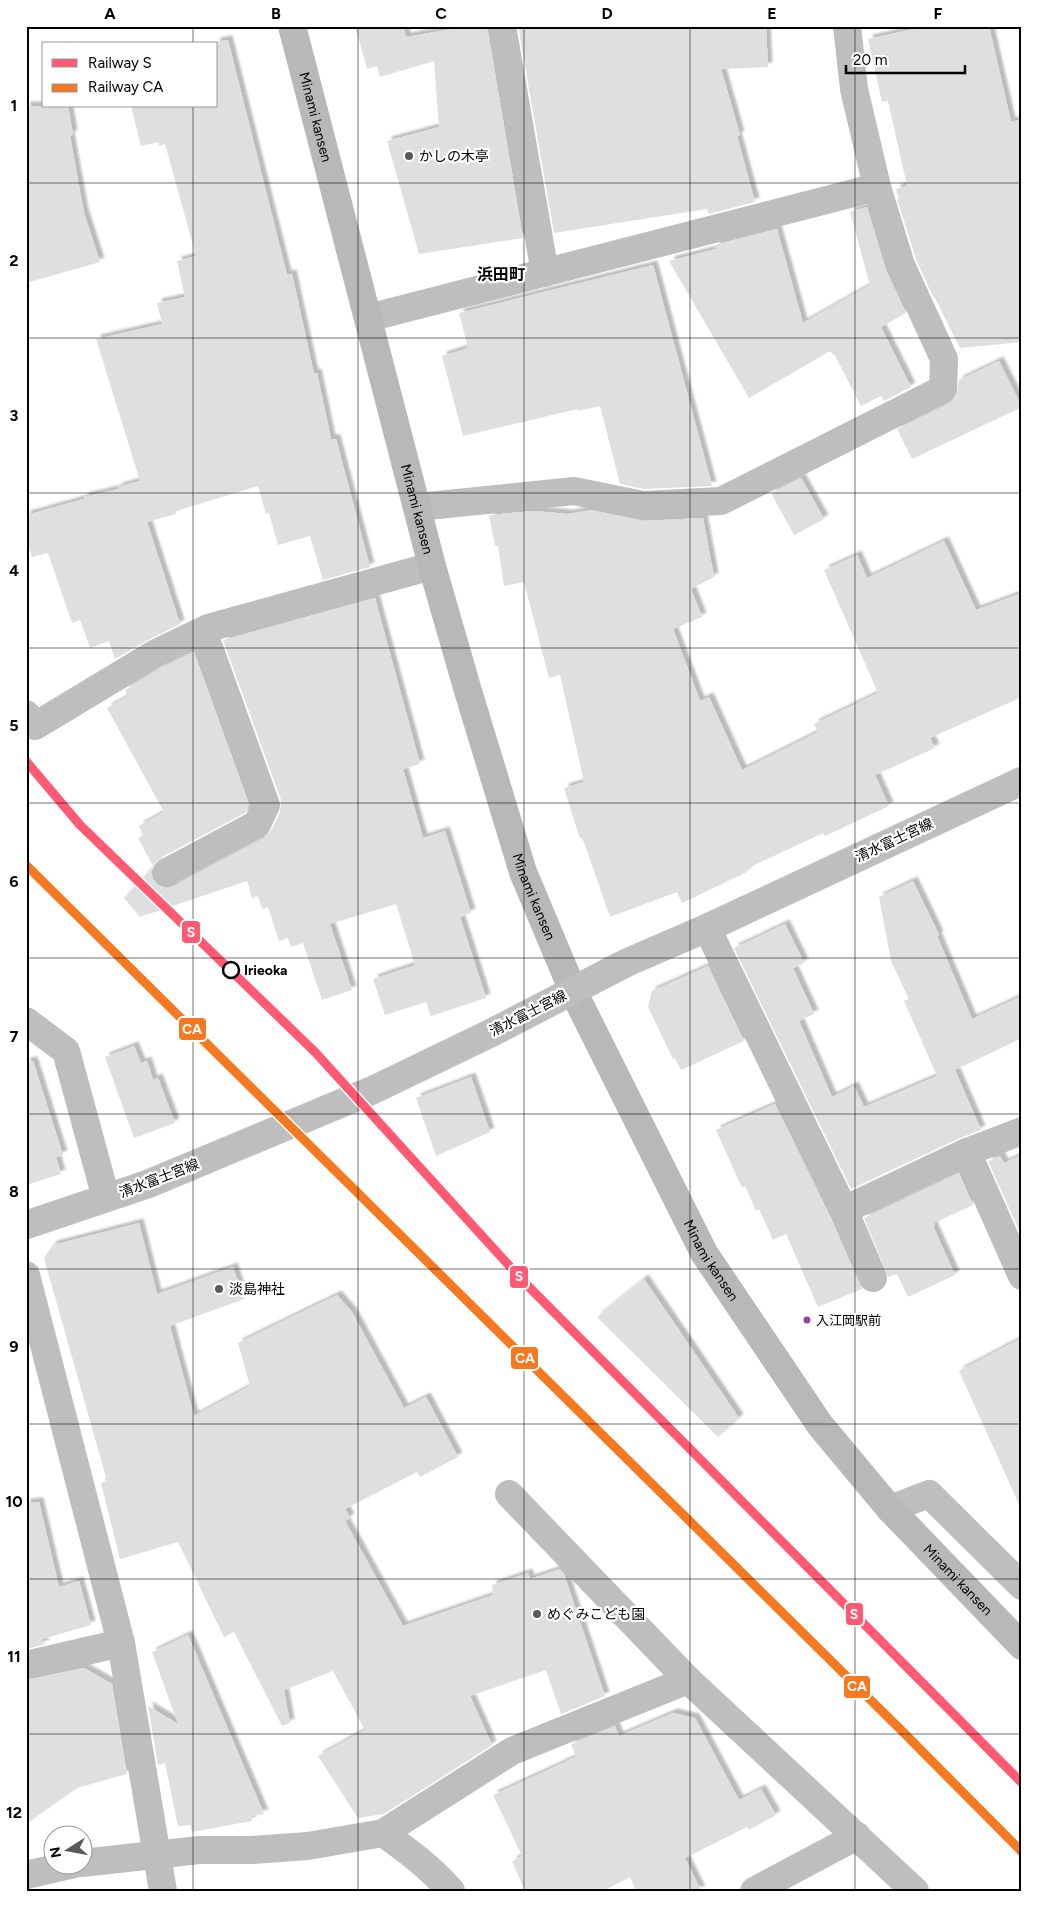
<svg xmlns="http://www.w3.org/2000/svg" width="1048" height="1917" font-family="Figtree,'Noto Sans JP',sans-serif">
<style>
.building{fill:#dfdfdf;filter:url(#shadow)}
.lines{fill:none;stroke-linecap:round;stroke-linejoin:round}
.primary-casing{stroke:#dbdbdb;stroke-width:29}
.street{stroke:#bebebe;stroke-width:28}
.secondary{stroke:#b8b8b8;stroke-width:28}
.primary{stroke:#bebebe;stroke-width:28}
.rail-1-casing{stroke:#fff;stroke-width:12}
.rail-2-casing{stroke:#fff;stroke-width:12}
.rail-1{stroke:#ff5973;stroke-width:9}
.rail-2{stroke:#f47921;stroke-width:9}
.grid{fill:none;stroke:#000;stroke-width:1;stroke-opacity:0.55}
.poi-dot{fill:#595959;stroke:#fff;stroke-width:2}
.stop-dot{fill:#fff;stroke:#000;stroke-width:2.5}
.bus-dot{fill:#8e44ad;stroke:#fff;stroke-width:2}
.labels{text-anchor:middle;stroke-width:4.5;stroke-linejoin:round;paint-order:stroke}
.bus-label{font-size:13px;fill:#000;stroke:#fff;text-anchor:start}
.street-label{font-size:14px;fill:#000;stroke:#fff}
.poi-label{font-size:14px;fill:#000;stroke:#fff;text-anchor:start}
.stop-label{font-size:14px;font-weight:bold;fill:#000;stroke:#fff;text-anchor:start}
.quarter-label{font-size:16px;font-weight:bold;fill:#000;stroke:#fff}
.line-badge{stroke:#fff;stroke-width:2}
.badge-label{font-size:14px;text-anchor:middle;font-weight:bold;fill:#fff}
.neatline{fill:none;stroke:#000;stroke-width:2}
.grid-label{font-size:16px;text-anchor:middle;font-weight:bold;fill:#000}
</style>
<defs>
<filter id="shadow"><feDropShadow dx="4.5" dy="-4.5" stdDeviation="1" flood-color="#0004"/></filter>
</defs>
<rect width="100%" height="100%" fill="#fff"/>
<g class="building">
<polygon points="355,26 403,26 406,37 470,26 487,26 523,238 419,254 387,141 439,127 434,61 380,77 377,66 367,69"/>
<polygon points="518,26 766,26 768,67 721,69 740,135 737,136 755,202 709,214 707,209 554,233"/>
<polygon points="928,26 989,26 1011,122 1022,119 1022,342 960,348 934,296 933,297 916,259 897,199 899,199 896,189 907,186 888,101 882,102 868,39"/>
<polygon points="228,40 287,275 292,274 314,374 317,373 331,439 336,439 370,567 323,580 310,536 278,545 269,513 266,514 258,486 176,511 176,514 147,522 180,624 148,640 115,659 109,641 90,648 80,620 72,623 48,553 32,557 26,538 26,515 84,499 84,497 118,489 118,487 140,481 96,339 162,324 157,303 185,297 177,261 196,256 165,144 159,146 158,142 141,146 131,106 216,106 216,42"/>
<polygon points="26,106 68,106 73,134 70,136 84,213 100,262 26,283"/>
<polygon points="867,207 886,270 906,313 881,327 911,387 884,401 881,396 861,406 834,354 833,355 830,351 749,398 669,261 716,249 715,245 777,229 803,323 870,285 850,212"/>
<polygon points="653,265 712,486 644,489 620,484 600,406 578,411 578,409 463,436 442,356 468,348 459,313"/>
<polygon points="999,361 1022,407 912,459 897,429 950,403 956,397 959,380"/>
<polygon points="801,478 824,519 794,535 771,493"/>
<polygon points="591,510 644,521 703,518 714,577 691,589 702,617 673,629 700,701 709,697 742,770 818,732 814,724 878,693 824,570 857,555 867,578 944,541 976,610 1022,593 1022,697 930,738 935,748 875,775 889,806 825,836 823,833 746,869 747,872 682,903 677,892 610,917 584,842 579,836 564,788 584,782 560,675 549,678 524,582 504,586 498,546 495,546 489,515 534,511 568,514"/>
<polygon points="375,598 420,764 403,769 423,838 445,831 471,913 460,917 486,998 431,1016 426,1002 385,1015 373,979 415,965 396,904 330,924 352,990 322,1000 303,943 291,947 288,938 279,941 268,907 262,909 258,896 252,898 247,881 140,917 124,898 153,867 151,872 153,879 158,885 166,888 174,886 264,838 271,831 280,812 281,800 223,640"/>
<polygon points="194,652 249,804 245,813 160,858 153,866 138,838 143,835 139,826 164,812 107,708 127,697 125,690 163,667"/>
<polygon points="913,881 939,935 937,936 972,1019 1022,996 1022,1038 955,1070 981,1130 960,1138 851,1189 734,948 785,924 804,963 793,968 814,1014 799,1021 832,1097 854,1086 864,1107 937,1076 904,1001 909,999 891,961 879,897"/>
<polygon points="708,966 744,1041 681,1070 675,1058 673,1059 648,1007 652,991"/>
<polygon points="134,1046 141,1063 147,1061 153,1080 158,1078 175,1123 134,1138 105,1057"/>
<polygon points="33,1061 63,1155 56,1157 61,1174 26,1185 26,1062"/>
<polygon points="471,1077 490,1132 436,1156 416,1098"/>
<polygon points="775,1104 830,1216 862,1289 818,1307 786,1234 773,1240 759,1209 756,1211 745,1186 742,1188 716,1130"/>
<polygon points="1022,1155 1022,1237 988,1161 1000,1156 1004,1163"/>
<polygon points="959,1173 973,1205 934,1223 935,1225 933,1226 955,1275 908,1297 897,1274 888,1277 864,1218"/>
<polygon points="139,1223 157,1294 233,1267 244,1299 170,1326 194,1416 250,1386 238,1343 337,1295 352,1312 404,1408 426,1397 458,1457 420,1477 417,1472 345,1509 350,1518 345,1521 403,1626 493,1595 492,1585 528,1573 530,1579 560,1569 564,1574 605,1696 561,1714 546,1670 470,1696 492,1745 384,1814 358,1818 318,1756 365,1730 333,1671 284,1690 290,1723 282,1726 234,1632 224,1637 178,1542 120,1559 101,1483 107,1481 44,1258 53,1245"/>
<polygon points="644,1279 739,1418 718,1437 597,1317"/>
<polygon points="1022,1338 1022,1511 959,1371"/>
<polygon points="39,1502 59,1587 79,1581 91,1625 39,1640 46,1644 26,1649 26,1503"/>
<polygon points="188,1635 264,1814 251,1816 252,1821 192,1832 190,1825 178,1826 165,1763 158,1765 148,1706 178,1724 152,1652"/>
<polygon points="84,1668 112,1684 127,1774 77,1788 26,1824 26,1680"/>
<polygon points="673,1713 695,1718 739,1800 761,1789 776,1815 749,1830 747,1827 685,1858 701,1891 636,1891 630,1877 603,1891 525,1891 512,1861 522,1856 493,1795 576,1757 571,1744 615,1726 619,1736"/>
</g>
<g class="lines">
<defs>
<polyline id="primary" points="26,1225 148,1184 373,1090 491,1033 628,962 707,928 1022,781"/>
</defs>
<use href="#primary" class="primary-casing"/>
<g class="street">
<polyline points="502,26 545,273"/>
<polyline points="368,318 877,187"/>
<polyline points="418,507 574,491 643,505 721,501 943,389 944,359 901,265 877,187 854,89 847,26"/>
<polyline points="26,714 35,726 156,653 208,628 432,566"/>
<polyline points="167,872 257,824 266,805 203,631"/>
<polyline points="707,928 844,1210 873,1278"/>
<polyline points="26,1021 66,1051 106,1198"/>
<polyline points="967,1152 1022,1276"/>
<polyline points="844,1210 967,1152 1022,1131"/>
<polyline points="26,1275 121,1643 163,1891"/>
<polyline points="509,1494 688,1680 915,1891"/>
<polyline points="890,1509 929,1494 1022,1586"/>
<polyline points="26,1665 121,1643"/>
<polyline points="383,1833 512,1751 688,1680"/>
<path d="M82 1863 199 1850H252L308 1846 383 1833C408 1851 431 1868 451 1891"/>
<polyline points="26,1875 74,1864"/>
<polyline points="754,1891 857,1836"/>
</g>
<path class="secondary" id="s1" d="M292 26 432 566 468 691 523 872 573 991 704 1253 820 1425 890 1509 1022 1646"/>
<use href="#primary" class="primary"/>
<defs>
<polyline id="rail-1" points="26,761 80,825 315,1052 524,1282 1022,1783"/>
<polyline id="rail-2" points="26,865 903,1732 1022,1852"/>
</defs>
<use href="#rail-1" class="rail-1-casing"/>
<use href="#rail-2" class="rail-2-casing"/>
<use href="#rail-1" class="rail-1"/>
<use href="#rail-2" class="rail-2"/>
</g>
<path class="grid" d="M193 26V44M358 26V1891M524 26V1891M690 26V1891M855 26V1891M193 106V1891M26 183H1022M26 338H1022M26 493H1022M26 648H1022M26 803H1022M26 958H1022M26 1114H1022M26 1269H1022M26 1424H1022M26 1579H1022M26 1734H1022"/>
<g class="poi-dot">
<circle cx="409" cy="156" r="5"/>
<circle cx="219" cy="1289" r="5"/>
<circle cx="537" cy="1614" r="5"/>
</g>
<circle class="stop-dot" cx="231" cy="970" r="8"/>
<circle class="bus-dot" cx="807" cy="1320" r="4.5"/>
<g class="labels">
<g class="bus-label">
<text x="816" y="1325">入江岡駅前</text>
</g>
<g class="street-label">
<text dy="5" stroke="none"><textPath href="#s1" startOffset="94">Minami kansen</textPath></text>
<text dy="5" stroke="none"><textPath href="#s1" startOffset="499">Minami kansen</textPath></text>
<text transform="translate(894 840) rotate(-25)" y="5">清水富士宮線</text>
<text dy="5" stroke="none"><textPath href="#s1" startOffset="904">Minami kansen</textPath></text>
<text transform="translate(528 1013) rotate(-27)" y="5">清水富士宮線</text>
<text transform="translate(159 1178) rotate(-21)" y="5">清水富士宮線</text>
<text dy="5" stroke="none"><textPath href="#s1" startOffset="1309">Minami kansen</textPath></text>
<text dy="5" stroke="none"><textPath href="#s1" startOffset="1714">Minami kansen</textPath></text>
</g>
<g class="poi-label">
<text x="419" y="161">かしの木亭</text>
<text x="229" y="1294">淡島神社</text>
<text x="547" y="1619">めぐみこども園</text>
</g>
<g class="stop-label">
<text x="244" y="975">Irieoka</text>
</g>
<g class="quarter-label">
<text x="501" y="280">浜田町</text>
</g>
</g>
<g class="line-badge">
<rect x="181" y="920" width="20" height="24" rx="5" fill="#ff5973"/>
<rect x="178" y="1017" width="29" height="24" rx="5" fill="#f47921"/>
<rect x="509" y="1265" width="20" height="24" rx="5" fill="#ff5973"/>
<rect x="510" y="1346" width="29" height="24" rx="5" fill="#f47921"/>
<rect x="845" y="1602" width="19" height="24" rx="5" fill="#ff5973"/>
<rect x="843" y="1675" width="28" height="24" rx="5" fill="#f47921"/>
</g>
<g class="badge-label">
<text x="191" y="937">S</text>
<text x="192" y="1034">CA</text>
<text x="519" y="1281">S</text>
<text x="525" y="1363">CA</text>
<text x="854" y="1619">S</text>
<text x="857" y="1691">CA</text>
</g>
<rect width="1048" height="1917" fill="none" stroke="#ffffff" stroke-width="55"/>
<rect x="42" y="42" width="175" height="65" fill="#ffffff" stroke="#999999"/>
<rect x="52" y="59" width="25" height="8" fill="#ff5973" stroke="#999999"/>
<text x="88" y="68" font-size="15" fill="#000000">Railway S</text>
<rect x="52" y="84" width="25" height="8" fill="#f47921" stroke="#999999"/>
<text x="88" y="92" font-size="15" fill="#000000">Railway CA</text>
<g transform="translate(68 1850) rotate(259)"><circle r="24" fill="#ffffff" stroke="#999999"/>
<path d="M0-4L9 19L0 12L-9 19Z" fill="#595959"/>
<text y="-8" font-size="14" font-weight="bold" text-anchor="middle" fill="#000000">N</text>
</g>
<path d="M846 65v8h119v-8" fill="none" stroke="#000000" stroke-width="2.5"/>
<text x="853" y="65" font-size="15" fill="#000000" stroke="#ffffff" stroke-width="4" paint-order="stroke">20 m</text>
<rect x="28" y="28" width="992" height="1862" class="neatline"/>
<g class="grid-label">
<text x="110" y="19">A</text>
<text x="276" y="19">B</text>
<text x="441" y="19">C</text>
<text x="607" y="19">D</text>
<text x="772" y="19">E</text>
<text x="938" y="19">F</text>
<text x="14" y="111">1</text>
<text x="14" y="266">2</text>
<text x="14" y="421">3</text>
<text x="14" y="576">4</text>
<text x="14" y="731">5</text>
<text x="14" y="887">6</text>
<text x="14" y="1042">7</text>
<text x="14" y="1197">8</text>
<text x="14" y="1352">9</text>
<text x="14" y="1507">10</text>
<text x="14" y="1662">11</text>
<text x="14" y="1818">12</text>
</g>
</svg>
